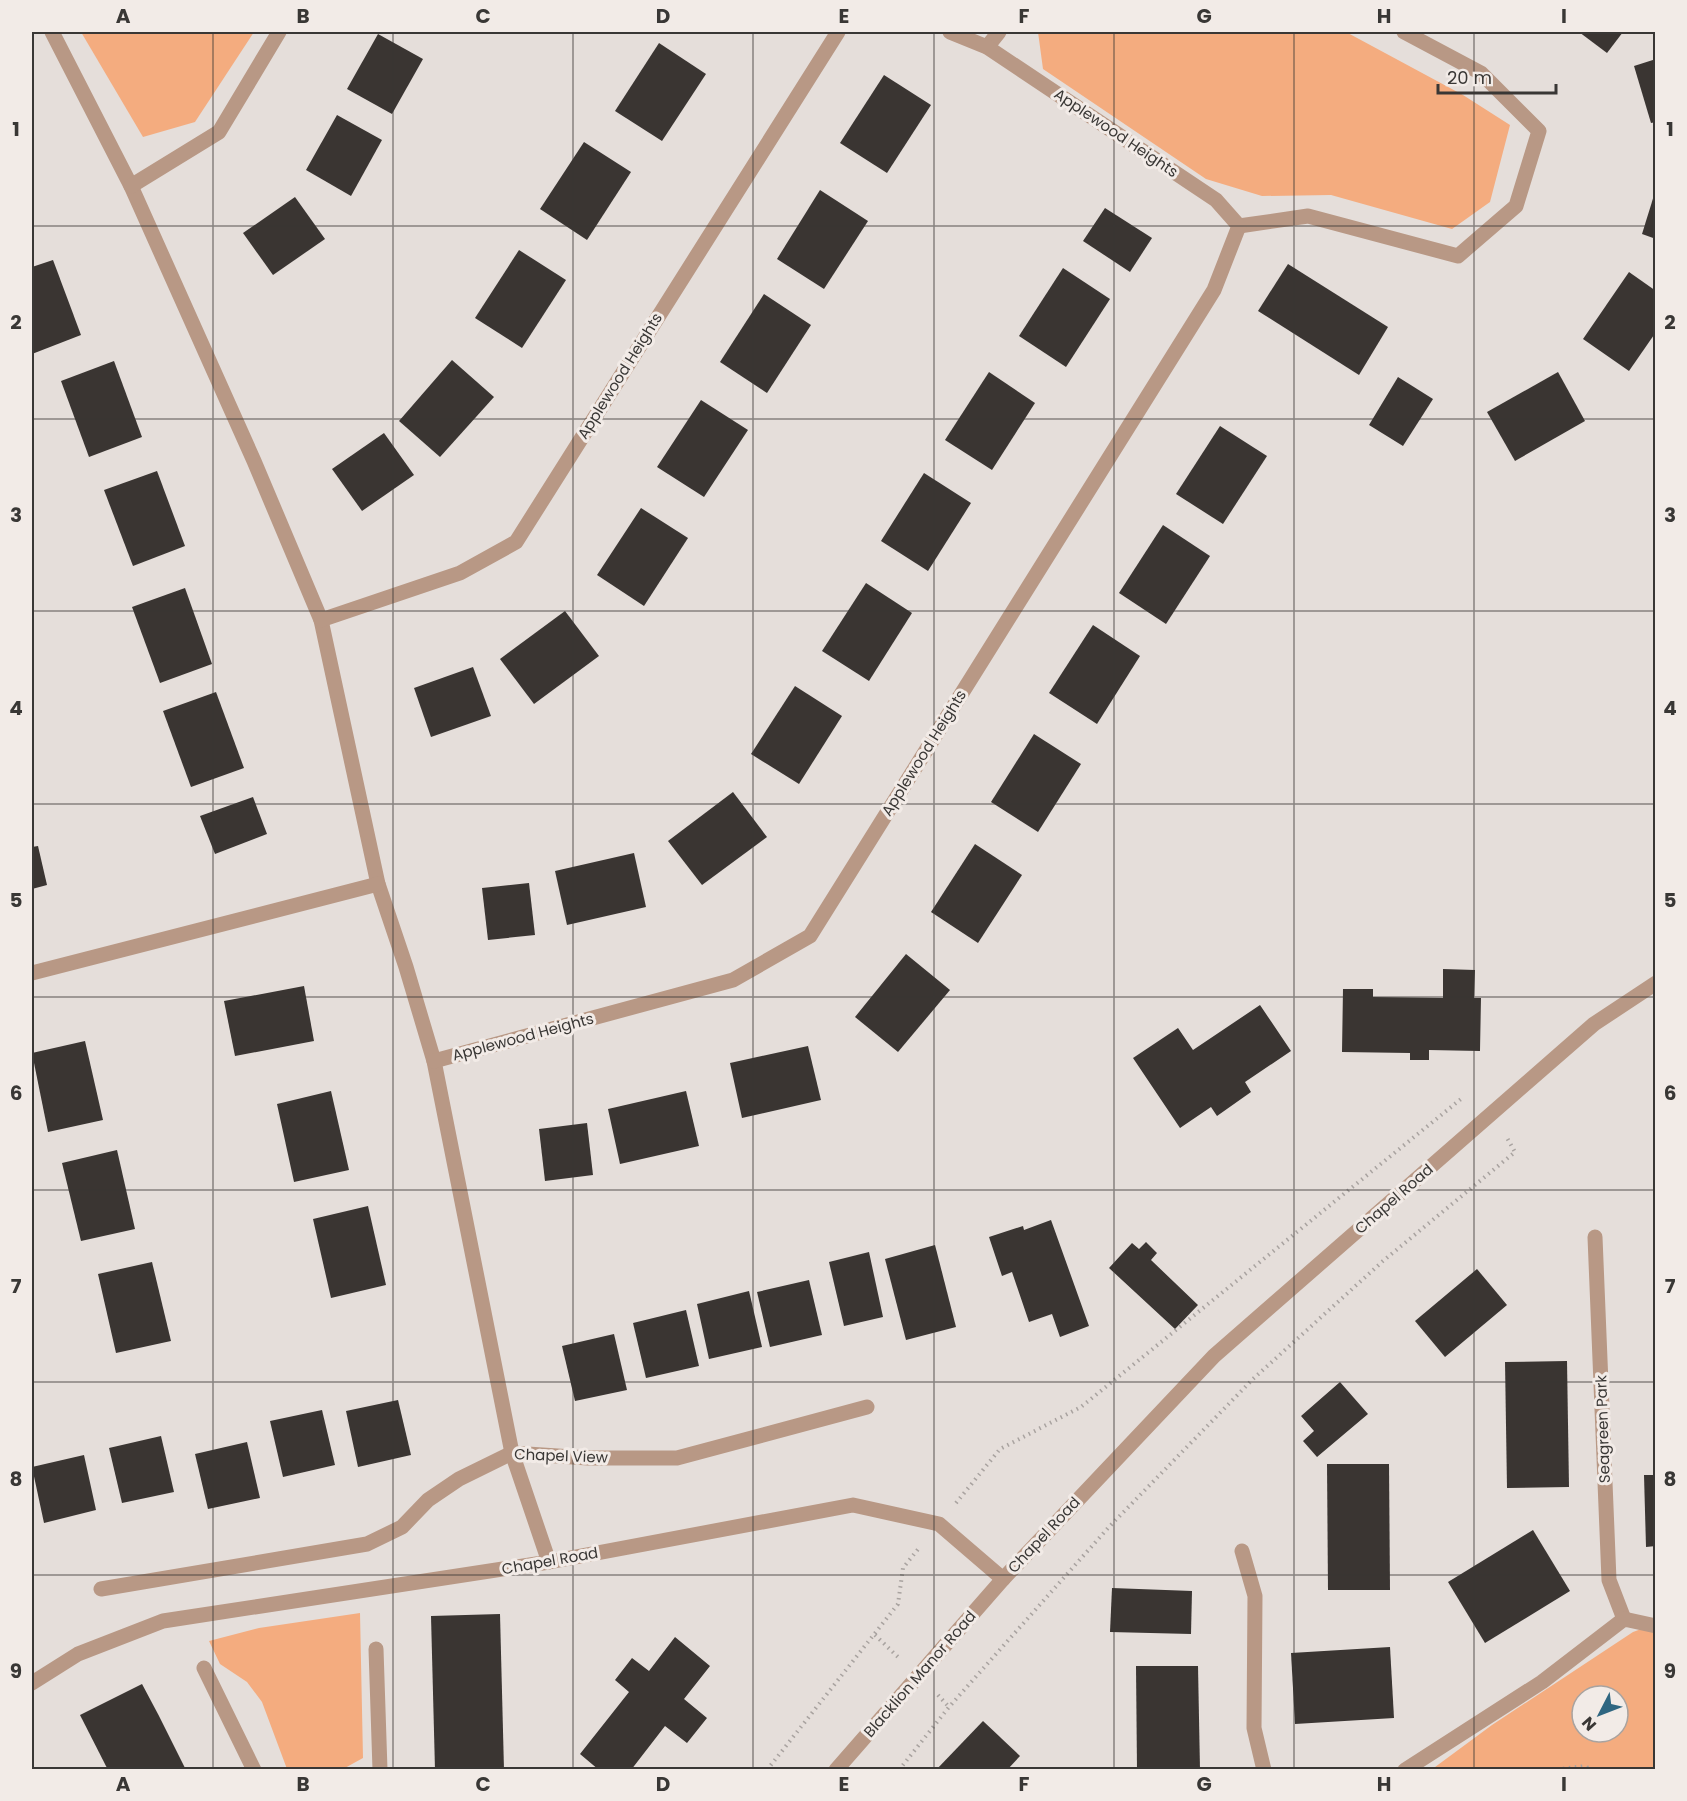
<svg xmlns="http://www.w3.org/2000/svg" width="1687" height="1801" font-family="Poppins,sans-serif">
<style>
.green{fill:#f4ac7f;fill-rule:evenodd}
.building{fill:#3a3532}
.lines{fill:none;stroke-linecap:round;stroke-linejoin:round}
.path{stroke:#a9a3a0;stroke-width:4;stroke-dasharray:1.5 4.5;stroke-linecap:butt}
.minor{stroke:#b89885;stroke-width:15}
.tertiary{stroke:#b89885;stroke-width:15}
.grid{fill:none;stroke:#393735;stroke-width:1.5;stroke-opacity:0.55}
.labels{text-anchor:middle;stroke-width:6;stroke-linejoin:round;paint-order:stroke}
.street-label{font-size:15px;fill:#393735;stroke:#f2ebe7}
.neatline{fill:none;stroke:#393735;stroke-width:2}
.grid-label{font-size:20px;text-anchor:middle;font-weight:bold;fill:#393735}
</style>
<rect width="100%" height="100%" fill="#e5deda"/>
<g class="green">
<polygon points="81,32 254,32 195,122 143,137"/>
<polygon points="1038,32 1346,32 1463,95 1510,125 1490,202 1452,229 1331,195 1262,196 1206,179 1043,69"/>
<polygon points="360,1613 363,1758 343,1769 287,1769 262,1702 247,1682 220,1664 209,1641 259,1628"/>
<path d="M1655 1624V1769L1431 1770 1492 1725 1633 1632ZM1582 1696H1618V1732H1582Z"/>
</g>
<g class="building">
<polygon points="1579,32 1623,32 1607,53"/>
<polygon points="378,34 423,59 392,114 347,89"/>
<polygon points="659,43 706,74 662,141 615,111"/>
<polygon points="1656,59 1656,122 1651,123 1634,66"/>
<polygon points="884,75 931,105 887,173 840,143"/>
<polygon points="337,115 382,140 351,196 306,170"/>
<polygon points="584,142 631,172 587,240 540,209"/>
<polygon points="820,190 868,221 824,289 777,259"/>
<polygon points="1655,192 1656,192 1656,239 1642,234"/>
<polygon points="295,197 325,239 273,275 243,233"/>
<polygon points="1105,208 1152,238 1130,272 1083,241"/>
<polygon points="519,250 566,280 522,348 475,318"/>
<polygon points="53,260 81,335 32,354 32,267"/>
<polygon points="1288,264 1388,327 1359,375 1258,311"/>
<polygon points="1063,268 1110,299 1066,367 1019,336"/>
<polygon points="1629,272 1656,291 1656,332 1629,371 1583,339"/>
<polygon points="764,294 811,325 767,393 720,362"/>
<polygon points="452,360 494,397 440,457 399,421"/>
<polygon points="114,361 142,437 89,457 61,381"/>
<polygon points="989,372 1035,403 992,470 945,440"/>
<polygon points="1558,372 1585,421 1515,461 1487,412"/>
<polygon points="1398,377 1433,399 1403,446 1369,425"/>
<polygon points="701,400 748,430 704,497 657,467"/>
<polygon points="1220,426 1267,456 1223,524 1176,494"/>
<polygon points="384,433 414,475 362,511 332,469"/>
<polygon points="157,471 185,546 133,566 104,490"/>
<polygon points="924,473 971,503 928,571 881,541"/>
<polygon points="641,508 688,538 644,606 597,575"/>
<polygon points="1163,525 1210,556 1166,624 1119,593"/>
<polygon points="866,583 912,613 869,681 822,651"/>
<polygon points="185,588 212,664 160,683 132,607"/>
<polygon points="565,611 599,656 534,704 500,659"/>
<polygon points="1093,625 1140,656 1097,724 1049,693"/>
<polygon points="473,667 491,716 431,737 414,688"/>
<polygon points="795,686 842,716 799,784 751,754"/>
<polygon points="216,692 244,768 191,787 163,711"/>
<polygon points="1034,734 1081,764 1038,832 991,802"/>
<polygon points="733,792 767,837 702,885 668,841"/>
<polygon points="253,797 267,834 215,854 200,816"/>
<polygon points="975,844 1022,875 978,943 931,912"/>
<polygon points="38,846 47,885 32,889 32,847"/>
<polygon points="634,853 646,907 567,925 555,871"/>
<polygon points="529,883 535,935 488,940 482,888"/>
<polygon points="906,954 950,990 898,1052 855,1017"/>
<polygon points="1443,969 1475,970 1474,998 1481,998 1480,1051 1429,1050 1429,1060 1410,1060 1410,1053 1342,1052 1343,989 1373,989 1373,997 1443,998"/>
<polygon points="304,986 314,1041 235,1056 224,1001"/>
<polygon points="1260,1005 1291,1051 1245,1082 1251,1092 1217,1116 1211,1107 1180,1128 1133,1058 1178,1028 1193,1050"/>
<polygon points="85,1041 103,1120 48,1132 32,1053"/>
<polygon points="808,1046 821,1100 742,1118 730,1063"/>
<polygon points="331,1091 349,1170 294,1182 277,1104"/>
<polygon points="686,1091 699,1146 620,1164 608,1109"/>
<polygon points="587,1123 593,1175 545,1181 539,1129"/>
<polygon points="117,1150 135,1229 81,1241 62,1163"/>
<polygon points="368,1206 386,1285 331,1298 313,1219"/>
<polygon points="1051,1220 1089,1326 1060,1337 1052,1314 1029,1322 1012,1272 1002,1276 989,1237 1023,1226 1024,1230"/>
<polygon points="1146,1242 1157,1253 1151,1260 1198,1305 1175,1329 1109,1268 1132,1243 1139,1249"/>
<polygon points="935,1245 956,1327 906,1340 885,1259"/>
<polygon points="869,1252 883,1317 844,1326 829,1262"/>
<polygon points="152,1262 171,1341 116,1353 98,1274"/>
<polygon points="1477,1269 1507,1305 1445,1357 1415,1321"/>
<polygon points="809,1280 822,1335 770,1347 757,1292"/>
<polygon points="749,1291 762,1347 709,1359 697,1304"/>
<polygon points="686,1310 699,1366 646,1378 633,1323"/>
<polygon points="614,1334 627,1390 575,1401 562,1346"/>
<polygon points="1567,1361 1569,1487 1507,1488 1505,1362"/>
<polygon points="1340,1382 1368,1414 1317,1457 1303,1441 1314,1431 1301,1416"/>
<polygon points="398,1400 411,1455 358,1467 346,1411"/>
<polygon points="322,1410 335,1465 283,1477 270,1421"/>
<polygon points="161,1436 174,1492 122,1503 109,1448"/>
<polygon points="247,1442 260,1498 208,1509 195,1454"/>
<polygon points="84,1455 96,1510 44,1523 32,1467"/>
<polygon points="1327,1464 1389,1464 1390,1590 1328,1590"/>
<polygon points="1644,1475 1656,1475 1656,1546 1646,1547"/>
<polygon points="1533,1530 1570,1591 1485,1643 1448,1582"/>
<polygon points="1112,1588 1192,1591 1191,1634 1110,1632"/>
<polygon points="500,1614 504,1770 435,1770 431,1616"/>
<polygon points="675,1637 710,1666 684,1699 707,1718 687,1743 665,1726 631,1770 599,1770 580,1754 629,1692 615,1680 632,1658 649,1671"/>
<polygon points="1390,1647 1394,1718 1295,1724 1291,1653"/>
<polygon points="1136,1666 1198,1666 1200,1770 1137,1770"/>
<polygon points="142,1684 159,1716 186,1770 108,1770 80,1715"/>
<polygon points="983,1721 1020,1756 1007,1770 936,1770"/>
</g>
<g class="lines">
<g class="path">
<polyline points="956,1503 1000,1449 1081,1407 1461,1099"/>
<polyline points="875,1635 898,1657"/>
<polyline points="938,1695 949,1707"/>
<polyline points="767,1770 898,1604 903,1568 919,1548"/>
<polyline points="899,1770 949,1707 1108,1528 1253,1379 1383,1261 1515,1152 1506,1136"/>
<polyline points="1551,1770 1586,1766 1590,1770"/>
</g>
<g class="minor">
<polyline points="52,32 131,186 254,461 321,620 378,884 406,967 434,1061 512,1453 549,1562"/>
<polyline points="987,47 999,32"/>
<polyline points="131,186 219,132 279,32"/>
<polyline points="1239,226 1308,216 1458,256 1516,206 1539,131 1481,73 1404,32"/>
<polyline points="321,620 460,573 516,542 838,32"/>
<polyline points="32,973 378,884"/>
<polyline points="434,1061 733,980 810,936 1214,290 1239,226 1216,200 987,47 950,32"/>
<polyline points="1595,1237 1609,1580 1624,1619"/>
<polyline points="1242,1551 1255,1596 1254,1728 1264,1770"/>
<polyline points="101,1589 367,1544 402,1527 428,1500 459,1479 512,1453 588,1458 677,1458 867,1407"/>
<polyline points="376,1649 380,1770"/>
<polyline points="204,1668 254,1770"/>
<polyline points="1405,1770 1542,1682 1624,1619 1656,1626"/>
</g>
<g class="tertiary">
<polyline points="32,1683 78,1654 163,1621 549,1562 853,1505 939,1524 1003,1579"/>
<polyline points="836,1770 1003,1579 1214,1356 1594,1024 1656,983"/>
</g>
</g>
<path class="grid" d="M213 32V1770M393 32V1770M573 32V1770M753 32V1770M934 32V1770M1114 32V1770M1294 32V1770M1474 32V1770M32 226H1656M32 419H1656M32 611H1656M32 804H1656M32 997H1656M32 1190H1656M32 1382H1656M32 1575H1656"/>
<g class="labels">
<g class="street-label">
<text transform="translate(1116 133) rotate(34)" y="5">Applewood Heights</text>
<text transform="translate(620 376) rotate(-58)" y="5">Applewood Heights</text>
<text transform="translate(924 753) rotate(-58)" y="5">Applewood Heights</text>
<text transform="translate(523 1037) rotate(-15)" y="5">Applewood Heights</text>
<text transform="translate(1394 1199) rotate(-41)" y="5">Chapel Road</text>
<text transform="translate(1603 1429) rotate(-92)" y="5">Seagreen Park</text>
<text transform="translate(561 1456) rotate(2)" y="5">Chapel View</text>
<text transform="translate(1044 1535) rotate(-47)" y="5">Chapel Road</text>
<text transform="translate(550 1561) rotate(-10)" y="5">Chapel Road</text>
<text transform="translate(920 1674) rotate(-49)" y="5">Blacklion Manor Road</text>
</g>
</g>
<rect width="1687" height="1801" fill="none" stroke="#f2ebe7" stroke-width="66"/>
<g transform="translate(1600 1714) rotate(228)"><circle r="28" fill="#f2ebe7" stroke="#a8a3a0" stroke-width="1.5"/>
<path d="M0-4.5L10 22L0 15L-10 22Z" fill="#2f6681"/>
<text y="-9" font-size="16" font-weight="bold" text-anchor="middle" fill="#393735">N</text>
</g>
<path d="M1438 84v9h118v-9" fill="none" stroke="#393735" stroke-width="3"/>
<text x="1447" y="84" font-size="18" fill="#393735" stroke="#f2ebe7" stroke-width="4.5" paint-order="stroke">20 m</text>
<rect x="33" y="33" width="1621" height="1735" class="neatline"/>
<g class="grid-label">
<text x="123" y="23">A</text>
<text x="303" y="23">B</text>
<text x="483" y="23">C</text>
<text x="663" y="23">D</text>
<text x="844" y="23">E</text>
<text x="1024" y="23">F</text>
<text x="1204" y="23">G</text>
<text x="1384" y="23">H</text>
<text x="1564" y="23">I</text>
<text x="16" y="136">1</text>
<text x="1670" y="136">1</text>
<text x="16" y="329">2</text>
<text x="1670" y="329">2</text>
<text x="16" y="522">3</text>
<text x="1670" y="522">3</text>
<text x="16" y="715">4</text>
<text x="1670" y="715">4</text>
<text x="16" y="907">5</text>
<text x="1670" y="907">5</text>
<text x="16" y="1100">6</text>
<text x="1670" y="1100">6</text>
<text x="16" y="1293">7</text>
<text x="1670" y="1293">7</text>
<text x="16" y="1486">8</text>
<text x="1670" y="1486">8</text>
<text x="16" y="1678">9</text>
<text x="1670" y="1678">9</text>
<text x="123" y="1791">A</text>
<text x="303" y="1791">B</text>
<text x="483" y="1791">C</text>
<text x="663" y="1791">D</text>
<text x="844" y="1791">E</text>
<text x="1024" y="1791">F</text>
<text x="1204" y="1791">G</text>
<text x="1384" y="1791">H</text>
<text x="1564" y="1791">I</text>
</g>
</svg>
